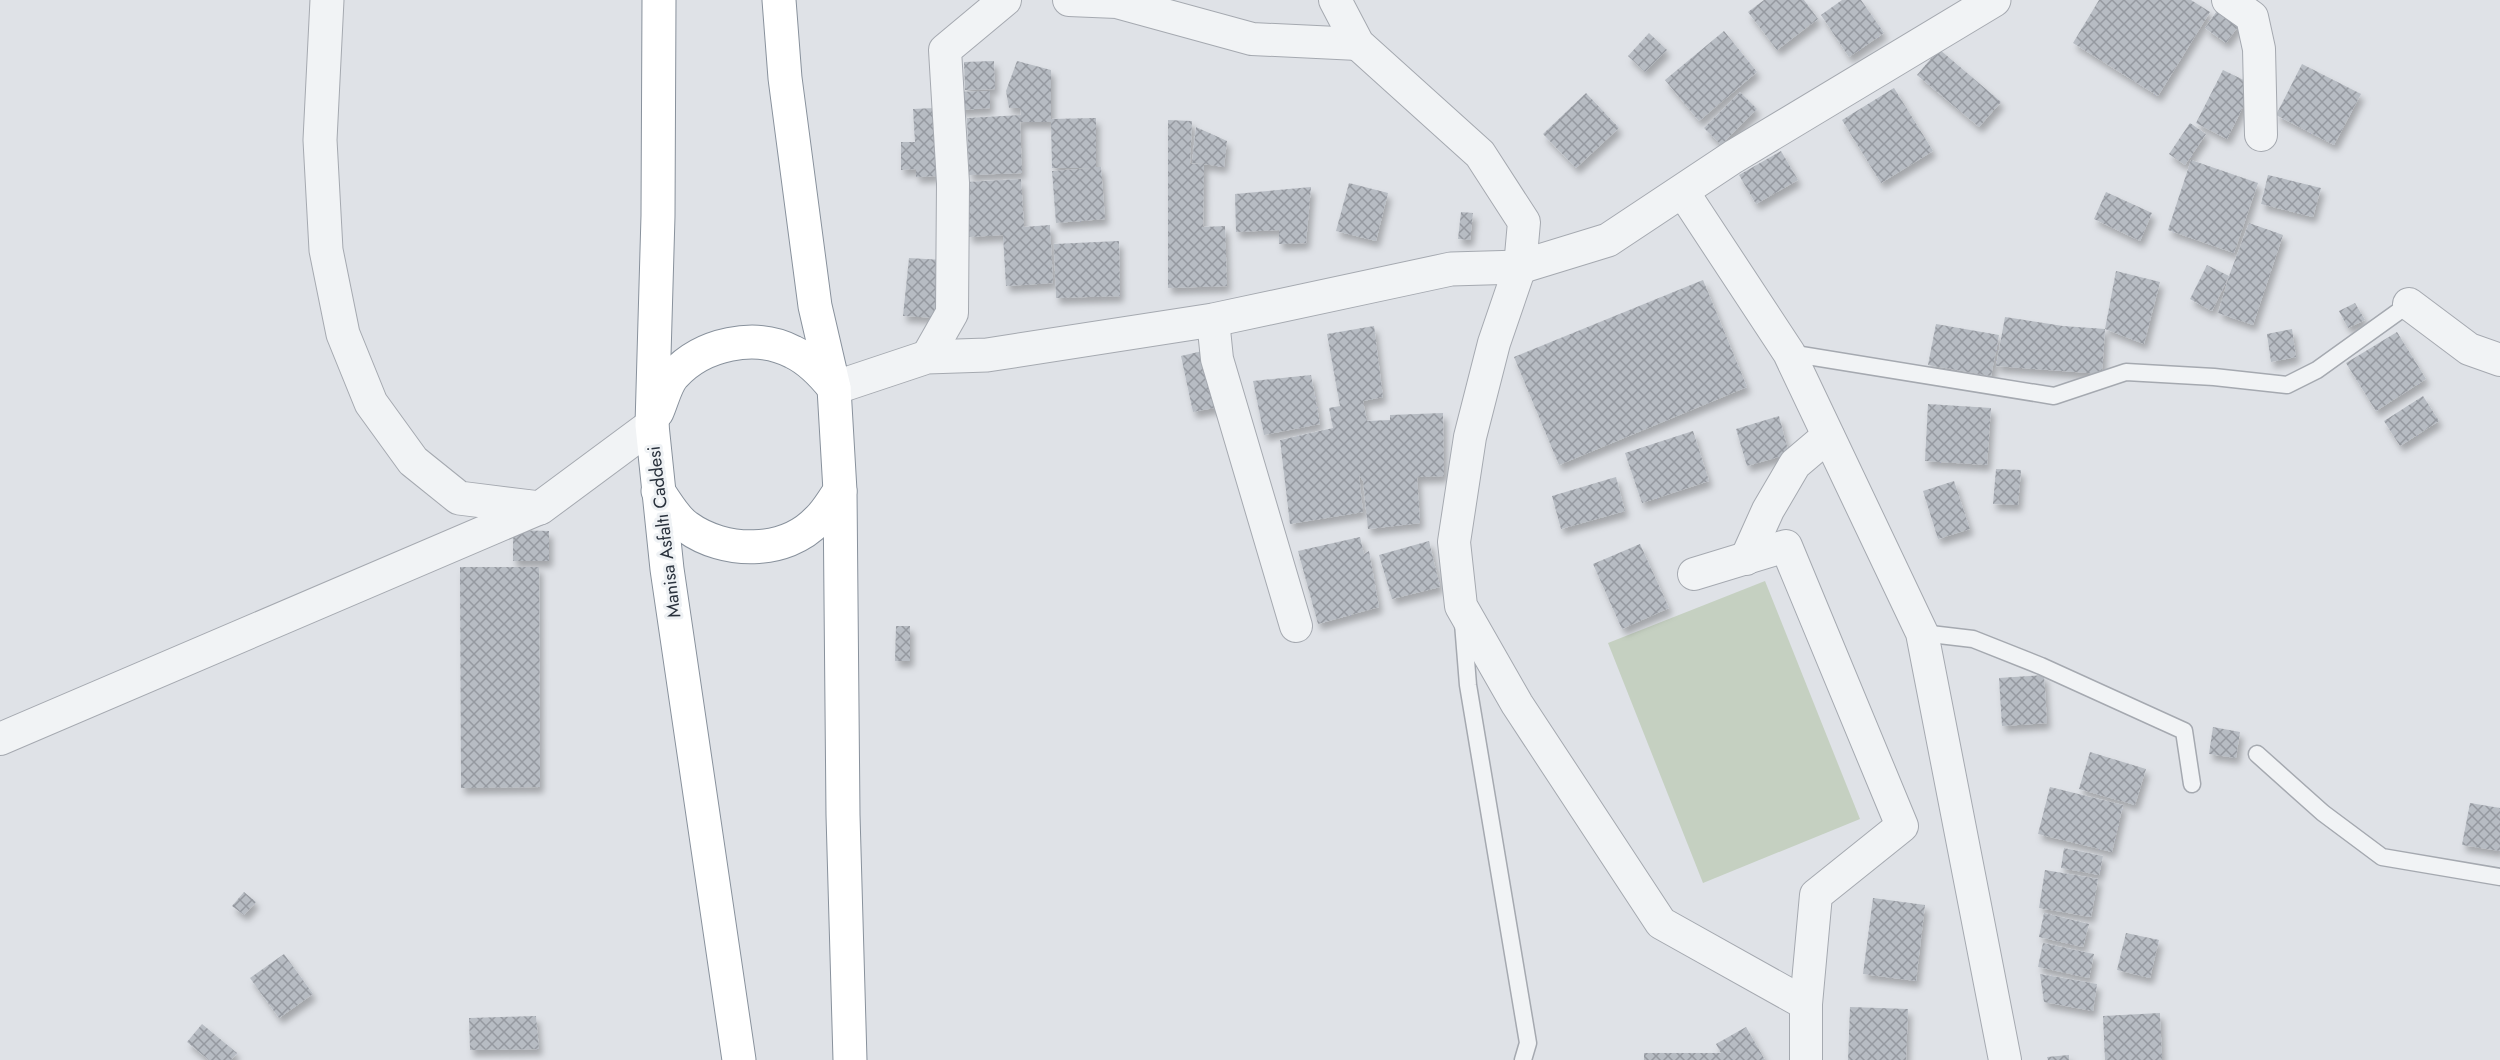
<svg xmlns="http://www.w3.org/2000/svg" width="2500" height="1060" font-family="Jost,sans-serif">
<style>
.garden{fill:#c5d0c1}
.building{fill:url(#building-cross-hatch);filter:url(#shadow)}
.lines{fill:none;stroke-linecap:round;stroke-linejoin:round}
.service-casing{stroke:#a5a9b0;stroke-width:19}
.minor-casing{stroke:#a5a9b0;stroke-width:34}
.tertiary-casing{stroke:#a5a9b0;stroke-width:35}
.trunk-casing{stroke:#88919c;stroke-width:35}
.service{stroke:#f1f3f5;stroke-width:16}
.minor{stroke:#f1f3f5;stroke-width:32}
.tertiary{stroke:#f1f3f5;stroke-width:33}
.trunk{stroke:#fff;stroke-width:33}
.labels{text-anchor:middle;stroke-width:6;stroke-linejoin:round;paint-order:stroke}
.street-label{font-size:18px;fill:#29313c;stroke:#eef1f4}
</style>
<defs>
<pattern id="building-cross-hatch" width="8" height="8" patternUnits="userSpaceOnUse" patternTransform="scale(1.5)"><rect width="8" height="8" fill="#b7bcc3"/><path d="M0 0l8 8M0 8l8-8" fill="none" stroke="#9599a0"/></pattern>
<filter id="shadow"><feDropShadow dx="3.5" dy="6" stdDeviation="3" flood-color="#0004"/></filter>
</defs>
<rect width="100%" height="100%" fill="#dfe2e7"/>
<polygon class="garden" points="1765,581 1860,819 1703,883 1608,643"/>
<g class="building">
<polygon points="1764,0 1804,0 1818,19 1777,50 1748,12"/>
<polygon points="1842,0 1861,0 1884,33 1849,57 1821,15"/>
<polygon points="2099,0 2191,0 2210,12 2158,96 2073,43"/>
<polygon points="2219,8 2240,24 2226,43 2205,28"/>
<polygon points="1724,31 1757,72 1699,121 1665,80"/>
<polygon points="1649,33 1667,50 1645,72 1628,56"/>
<polygon points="1939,49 2001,102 1979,127 1917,75"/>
<polygon points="994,61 995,89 965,90 964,62"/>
<polygon points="1017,61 1051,70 1051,119 1096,118 1096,167 1101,167 1105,219 1056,223 1052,171 1092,168 1052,168 1051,122 1020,122 1022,173 969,175 967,118 1021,115 1020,108 1009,108 1006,91"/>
<polygon points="2302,64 2361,94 2334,145 2276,115"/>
<polygon points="2223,70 2254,85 2227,139 2196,123"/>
<polygon points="1894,88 1933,151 1881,183 1842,120"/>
<polygon points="990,91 990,108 959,110 954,92"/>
<polygon points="1740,92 1757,109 1721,145 1704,128"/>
<polygon points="1586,93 1619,128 1576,168 1543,134"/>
<polygon points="935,108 937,176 916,177 916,169 901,170 901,142 915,142 913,109"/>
<polygon points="1168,120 1192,121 1190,164 1204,164 1192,163 1196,127 1227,141 1224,167 1204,164 1203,227 1225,226 1227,286 1168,288"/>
<polygon points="2190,123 2206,134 2185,165 2169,154"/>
<polygon points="1781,151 1798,180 1756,204 1739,175"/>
<polygon points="2191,160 2258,183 2234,253 2168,230"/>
<polygon points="2268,175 2321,188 2313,217 2261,204"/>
<polygon points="1021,179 1024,227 1050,225 1053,283 1006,286 1003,235 969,237 966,182"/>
<polygon points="1349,183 1388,193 1376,241 1336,231"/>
<polygon points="1311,187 1306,243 1279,244 1279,230 1236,232 1235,194"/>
<polygon points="2106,192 2152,213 2140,241 2094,219"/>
<polygon points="1461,212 1473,213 1470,240 1458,239"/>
<polygon points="2249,223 2283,235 2253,325 2218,313 2229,276 2212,311 2190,299 2207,265 2229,276"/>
<polygon points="1119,241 1120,296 1056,298 1054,244"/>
<polygon points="909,258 943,260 939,318 903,316"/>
<polygon points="2116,271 2160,282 2144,344 2105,329"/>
<polygon points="1703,280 1747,387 1559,465 1514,357"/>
<polygon points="2355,303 2365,320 2348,328 2339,311"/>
<polygon points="2005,317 2063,326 2105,329 2102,374 1996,366"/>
<polygon points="1936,324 1999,335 1991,376 1928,365"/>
<polygon points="1374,326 1383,397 1363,401 1367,421 1390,420 1390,415 1443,413 1444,476 1417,477 1420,523 1368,529 1363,481 1359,475 1363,512 1290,524 1280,440 1333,428 1329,408 1340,406 1327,334"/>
<polygon points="2292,329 2296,357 2271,362 2267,334"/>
<polygon points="2397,332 2426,379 2376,411 2346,363"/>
<polygon points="1207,350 1219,407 1193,412 1181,356"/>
<polygon points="1311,375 1320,424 1264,435 1253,381"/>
<polygon points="2423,396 2439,421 2400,446 2384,421"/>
<polygon points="1928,404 1991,408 1987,465 1925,461"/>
<polygon points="1779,416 1789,454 1747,466 1736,429"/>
<polygon points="1693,431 1709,481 1642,503 1625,453"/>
<polygon points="1996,469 2021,470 2018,505 1993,504"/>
<polygon points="1616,477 1625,511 1561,529 1552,496"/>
<polygon points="1954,481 1970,529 1938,539 1923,491"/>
<polygon points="513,530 549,531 549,561 513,561"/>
<polygon points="1360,537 1364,554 1369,551 1379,607 1318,624 1298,551"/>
<polygon points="1429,541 1440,587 1392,599 1379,555"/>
<polygon points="1640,544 1669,608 1622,629 1593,564"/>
<polygon points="460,567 539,567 540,787 461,788"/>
<polygon points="896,626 910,626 910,661 895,661"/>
<polygon points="2044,675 2047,723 2002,726 1999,678"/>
<polygon points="2213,727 2240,732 2236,758 2209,754"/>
<polygon points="2090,752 2146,769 2135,805 2079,789"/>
<polygon points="2050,787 2123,805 2112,852 2038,834"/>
<polygon points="2470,803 2500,808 2500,851 2462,845"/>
<polygon points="2064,848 2103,856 2099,875 2061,868"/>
<polygon points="2045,870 2098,879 2091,917 2039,908"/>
<polygon points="244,892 256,902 244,915 232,906"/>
<polygon points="1873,898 1925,905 1916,981 1863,974"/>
<polygon points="2044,913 2089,924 2083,947 2039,937"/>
<polygon points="2126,933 2159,940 2150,978 2117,970"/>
<polygon points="2043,943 2094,954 2089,978 2038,967"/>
<polygon points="284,954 313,994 279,1018 250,978"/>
<polygon points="2040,974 2097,984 2093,1011 2044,1002"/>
<polygon points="1850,1007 1908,1009 1906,1060 1848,1060"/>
<polygon points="2160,1013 2162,1060 2105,1060 2103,1016"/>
<polygon points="536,1016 539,1049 470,1050 469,1018"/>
<polygon points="202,1024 237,1053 231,1060 209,1060 187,1042"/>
<polygon points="1746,1027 1765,1060 1644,1060 1644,1053 1721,1053 1716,1044"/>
<polygon points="2069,1055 2069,1060 2048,1060 2047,1057"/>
</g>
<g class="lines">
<defs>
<g id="service">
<polyline points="1789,353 2054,396 2126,372 2214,377 2287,385 2317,370 2409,304"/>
<polyline points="1463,623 1468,685 1528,1043 1523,1060"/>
<polyline points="1922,633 1973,639 2041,666 2184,731 2192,784"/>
<polyline points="2257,754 2323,813 2382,857 2500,877"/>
</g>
<g id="minor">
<polyline points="1069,0 1117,2 1252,39 1358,44"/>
<polyline points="1335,0 1358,44 1480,154 1524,222 1520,267 1494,343 1470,437 1454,542 1461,606 1517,704 1661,923 1806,1004"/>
<polyline points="2228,0 2252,17 2259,49 2261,135"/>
<polyline points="1683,192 1789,353 1922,633 2005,1060"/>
<polyline points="2409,304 2469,349 2500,360"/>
<polyline points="1213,320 1217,359 1296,626"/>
<polyline points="927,357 952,313 953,183 945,50 1005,0"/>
<polyline points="1746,559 1768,510 1795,464 1828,436"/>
<polyline points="1694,574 1786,546 1902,826 1816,895 1806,1004 1806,1060"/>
<polyline points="0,739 540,508"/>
</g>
<g id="tertiary">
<polyline points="327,0 320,140 326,250 343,334 371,403 413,461 459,498 540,508 652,425"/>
<polyline points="834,388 927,357 987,355 1213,320 1451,269 1520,267 1608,240 1733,157 1994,0"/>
</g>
<g id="trunk">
<polyline points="659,0 658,216 652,425 667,569 739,1060"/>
<polyline points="779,0 785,78 815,306 834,388 840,491 843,815 850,1060"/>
<path d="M657 412C662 401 666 383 674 375 702 344 755 332 793 352 810 360 822 373 834 388"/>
<path d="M658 491C666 502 675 519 687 527 724 554 785 555 818 520 827 512 833 500 840 491"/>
</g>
</defs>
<use href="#service" class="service-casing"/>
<use href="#minor" class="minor-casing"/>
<use href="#tertiary" class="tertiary-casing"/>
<use href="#trunk" class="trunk-casing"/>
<use href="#service" class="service"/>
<use href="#minor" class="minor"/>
<use href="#tertiary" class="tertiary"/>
<use href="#trunk" class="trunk"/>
</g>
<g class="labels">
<g class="street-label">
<text transform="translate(664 532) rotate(-97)" y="6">Manisa Asfaltı Caddesi</text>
</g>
</g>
</svg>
